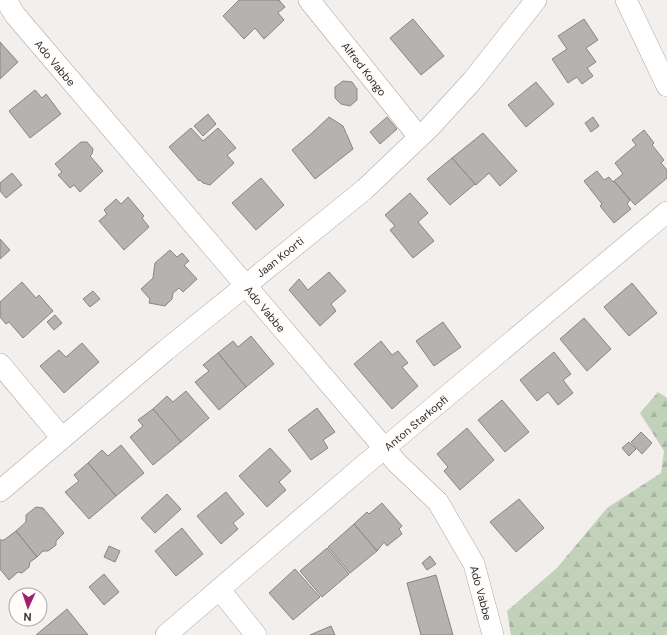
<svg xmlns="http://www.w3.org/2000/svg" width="667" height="635" font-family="'DM Sans',sans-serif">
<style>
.forest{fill:url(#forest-firs)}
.building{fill:#b5b2b0;stroke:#888583}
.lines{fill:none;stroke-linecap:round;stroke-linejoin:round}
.street-casing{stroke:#aba8a6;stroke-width:22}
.street{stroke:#fff;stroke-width:21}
.labels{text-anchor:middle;stroke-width:4;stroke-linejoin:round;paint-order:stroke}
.street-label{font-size:11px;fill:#302f2e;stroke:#fffcfa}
</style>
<defs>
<pattern id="forest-firs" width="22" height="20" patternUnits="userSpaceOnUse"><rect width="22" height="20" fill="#c1d1ba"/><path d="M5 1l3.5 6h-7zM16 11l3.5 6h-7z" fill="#a6b4a0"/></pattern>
</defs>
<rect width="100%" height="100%" fill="#f2efed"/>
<polygon class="forest" points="658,392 667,398 667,635 511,635 507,611 557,568 607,508 661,473 664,451 640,413"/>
<g class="building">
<polygon points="239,0 279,0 285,7 278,13 284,20 264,39 255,28 244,39 223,16"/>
<polygon points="413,19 444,56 421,75 390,38"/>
<polygon points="584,19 598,40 586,48 596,62 587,68 593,76 582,84 577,77 568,83 552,59 567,49 558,36"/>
<polygon points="0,42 18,62 0,79"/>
<polygon points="343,81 352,82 357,89 357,100 350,106 341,104 335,98 335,87"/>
<polygon points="536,82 554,104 526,127 508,105"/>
<polygon points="35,90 42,98 46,94 61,114 30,138 9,111"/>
<polygon points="208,114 216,124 203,136 194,126"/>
<polygon points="329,117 343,126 353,149 315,179 292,150 312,133"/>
<polygon points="387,117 397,129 380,144 370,132"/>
<polygon points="593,117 599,126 591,132 585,123"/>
<polygon points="191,128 203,141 218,128 236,148 227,155 234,163 210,185 203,183 200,180 199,181 169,147"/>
<polygon points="644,130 654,143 652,145 664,160 661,163 667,170 667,178 635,205 614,181 623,174 615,163 636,145 632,140"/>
<polygon points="483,133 517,171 500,186 489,173 476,185 452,158"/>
<polygon points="81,142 87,142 93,149 92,154 90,156 103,171 80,192 74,185 70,188 58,175 62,172 55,164"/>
<polygon points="452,158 475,184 450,205 427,179"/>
<polygon points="597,171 604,180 609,177 613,182 614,181 630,200 627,204 631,209 614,223 600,206 602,204 584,181"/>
<polygon points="12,173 22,185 6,198 0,191 0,183"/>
<polygon points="261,178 284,205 256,230 232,203"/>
<polygon points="410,193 428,213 418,222 434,241 413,258 390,230 395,226 385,215"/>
<polygon points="128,197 144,216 142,218 149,227 124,250 99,221 107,214 104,210 116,199 121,204"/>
<polygon points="0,239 10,250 0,259"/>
<polygon points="170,250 177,257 182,253 189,261 184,265 197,279 183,292 179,288 173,293 172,299 165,306 149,303 150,299 141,289 153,278 155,263"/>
<polygon points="329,272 346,291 331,304 336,311 320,326 289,290 299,279 308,290"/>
<polygon points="22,282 36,298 39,295 53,311 23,338 9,322 6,324 0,317 0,302"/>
<polygon points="632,283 657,313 629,336 604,307"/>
<polygon points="93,291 100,299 90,307 83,299"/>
<polygon points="55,315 62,323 54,330 47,322"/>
<polygon points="584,318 611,349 587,371 560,339"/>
<polygon points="443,322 461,347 434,366 416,341"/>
<polygon points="251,336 274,364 246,387 218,353 233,341 238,347"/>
<polygon points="381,341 392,355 398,351 408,363 402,367 418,386 392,409 354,364"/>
<polygon points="82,343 99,362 64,393 40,366 59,350 66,357"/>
<polygon points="554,352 571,374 563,380 573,393 558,405 548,392 537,401 520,380"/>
<polygon points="218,353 246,387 219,410 195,382 209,371 203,365"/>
<polygon points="186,391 209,418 181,442 153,409 167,396 173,402"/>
<polygon points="502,400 529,432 505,452 478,420"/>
<polygon points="317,408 335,432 323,440 328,448 311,460 288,430"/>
<polygon points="153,409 181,442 153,465 130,437 143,426 138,420"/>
<polygon points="467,428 494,460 460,490 444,471 448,467 437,454"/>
<polygon points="641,432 652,443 642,454 631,442"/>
<polygon points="629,442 636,449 629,456 622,448"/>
<polygon points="121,445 144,473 116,496 88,463 102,450 108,456"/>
<polygon points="270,448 291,471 279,482 286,490 267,507 239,476"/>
<polygon points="88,463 116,496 89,519 65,492 79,481 74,475"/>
<polygon points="226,492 244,514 233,523 238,529 221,544 197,516"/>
<polygon points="167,494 181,509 155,533 141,518"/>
<polygon points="519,499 544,528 516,552 490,522"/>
<polygon points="382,503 402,526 399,529 402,534 387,546 384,542 377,551 354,524 367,512 369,514"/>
<polygon points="36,507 43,508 64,533 56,541 56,545 48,551 43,551 37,557 16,531 26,522 26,515"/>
<polygon points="354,524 377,551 350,573 328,547"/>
<polygon points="182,528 203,554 176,576 155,551"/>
<polygon points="16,531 37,557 30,562 29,567 22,573 18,572 9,580 0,569 0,540 4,540"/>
<polygon points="109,546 120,551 115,562 104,557"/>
<polygon points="327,548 349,574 322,597 300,571"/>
<polygon points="430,556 436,564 427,570 422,563"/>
<polygon points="295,569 320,597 293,620 269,593"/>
<polygon points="104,574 119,592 104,605 89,587"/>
<polygon points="436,575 453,635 421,635 407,583"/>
<polygon points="67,609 88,635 36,635"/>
<polygon points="331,626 335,635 310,635"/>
</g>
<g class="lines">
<defs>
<g id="street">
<polyline points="6,0 15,15 397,463 438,502 474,564 493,635"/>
<polyline points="309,0 419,137"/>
<polyline points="626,0 667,86"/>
<polyline points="0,364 62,438"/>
<polyline points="0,491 166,350 365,189 430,127 473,80 536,0"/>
<polyline points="220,590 256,635"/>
<polyline points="166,635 362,467 667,212"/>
</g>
</defs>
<use href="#street" class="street-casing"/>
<use href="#street" class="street"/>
</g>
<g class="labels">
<g class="street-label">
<text transform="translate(55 63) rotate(50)" y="4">Ado Vabbe</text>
<text transform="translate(364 69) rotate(52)" y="4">Alfred Kongo</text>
<text transform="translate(280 257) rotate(-39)" y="4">Jaan Koorti</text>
<text transform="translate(265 309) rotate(50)" y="4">Ado Vabbe</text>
<text transform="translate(416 423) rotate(-40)" y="4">Anton Starkopfi</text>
<text transform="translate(481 593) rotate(75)" y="4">Ado Vabbe</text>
</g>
</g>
<g transform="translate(28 607) rotate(183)"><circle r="19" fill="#fffcfa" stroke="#acaaa8"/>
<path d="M0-3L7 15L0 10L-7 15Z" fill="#a12071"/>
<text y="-6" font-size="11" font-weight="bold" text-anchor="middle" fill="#302f2e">N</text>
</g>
</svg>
